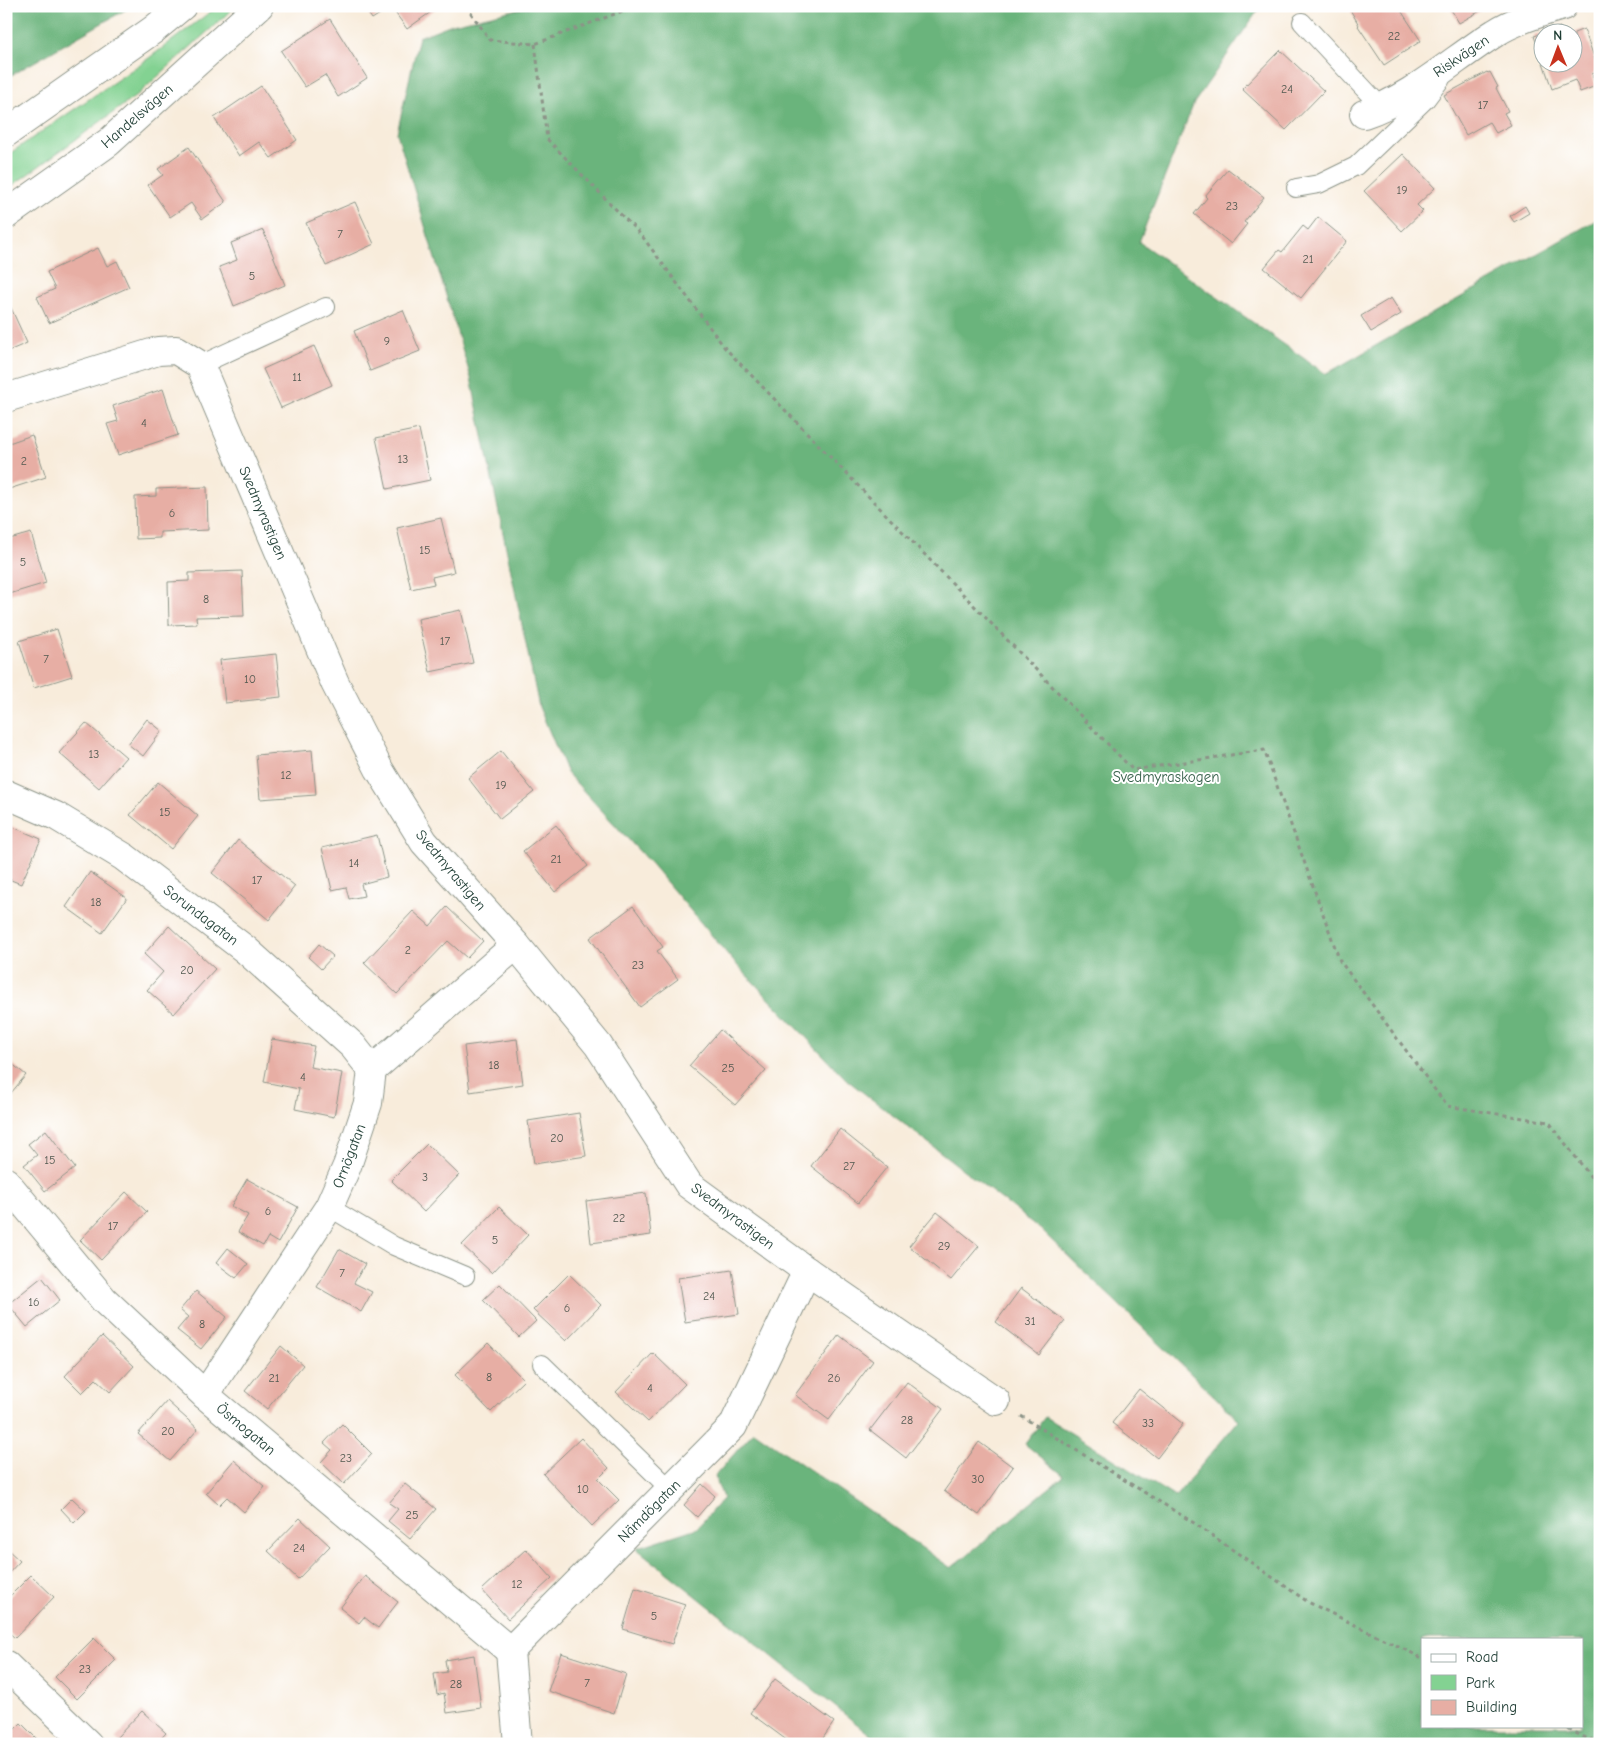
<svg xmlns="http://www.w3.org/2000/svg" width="1606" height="1750" font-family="'Comic Neue',sans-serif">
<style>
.green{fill:#83d292;stroke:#518863}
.forest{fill:#6ab47c;stroke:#447858;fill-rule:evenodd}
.building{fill:#e7aea4}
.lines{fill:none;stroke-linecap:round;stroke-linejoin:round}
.lane-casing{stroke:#8c9488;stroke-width:20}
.street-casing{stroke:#8c9488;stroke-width:30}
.path{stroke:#8c9488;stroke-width:3;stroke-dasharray:4 4;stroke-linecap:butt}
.lane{stroke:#fff;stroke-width:18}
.street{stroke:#fff;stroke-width:28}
.labels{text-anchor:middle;stroke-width:4;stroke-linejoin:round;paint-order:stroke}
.number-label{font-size:12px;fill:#515950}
.street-label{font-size:15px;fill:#1f3d34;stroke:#fff}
.park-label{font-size:15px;fill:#38624c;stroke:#fff}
</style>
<rect width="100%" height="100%" fill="#fff"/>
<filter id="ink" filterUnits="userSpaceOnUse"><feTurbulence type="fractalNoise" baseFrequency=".02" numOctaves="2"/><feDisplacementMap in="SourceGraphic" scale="10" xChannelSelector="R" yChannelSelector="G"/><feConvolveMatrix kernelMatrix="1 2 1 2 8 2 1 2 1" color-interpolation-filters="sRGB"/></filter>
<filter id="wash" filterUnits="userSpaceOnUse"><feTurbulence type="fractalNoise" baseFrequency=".0096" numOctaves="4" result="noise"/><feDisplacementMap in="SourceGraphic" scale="20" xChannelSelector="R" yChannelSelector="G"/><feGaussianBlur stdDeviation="1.12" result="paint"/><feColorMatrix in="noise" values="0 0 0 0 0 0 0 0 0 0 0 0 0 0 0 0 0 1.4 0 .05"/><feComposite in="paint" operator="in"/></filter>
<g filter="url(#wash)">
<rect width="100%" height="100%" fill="#f8ecdb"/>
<polygon class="green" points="218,6 236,6 136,96 6,190 6,156 149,58"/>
<g class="forest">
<polygon points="6,6 132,6 6,78"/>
<path d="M532 6H1261L1194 103 1139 242 1326 374 1600 218V1744H882L636 1548 697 1528 723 1498 715 1476 754 1431 951 1568 1064 1476 1025 1444 1045 1417 1175 1497 1239 1420 1040 1229 847 1080 735 963 652 865 567 773 539 707 471 378 397 133 419 37 452 24ZM1422 1639H1582V1726H1422Z"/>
</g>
<g id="blocks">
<g class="building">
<polygon points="363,6 434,6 435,9 407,29 391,7 372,19"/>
<polygon points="1352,6 1398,6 1421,41 1384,65 1358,26 1359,25 1349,8"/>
<polygon points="1449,6 1489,6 1459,23"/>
<polygon points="330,19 367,78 338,97 325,75 305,87 281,51"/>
<polygon points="1560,27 1562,32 1546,32"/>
<polygon points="1584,29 1599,71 1592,74 1596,86 1580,92 1575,80 1552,89 1534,36 1544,33 1544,62 1574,62 1574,33"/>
<polygon points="1280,50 1324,91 1286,130 1242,89"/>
<polygon points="1487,72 1488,73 1490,72 1498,87 1496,88 1508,111 1504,113 1511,125 1496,133 1489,122 1466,135 1444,95"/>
<polygon points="261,86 297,140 271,158 259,142 239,156 214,118"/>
<polygon points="189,147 226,202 202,219 191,203 170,217 148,185 163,175 158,169"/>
<polygon points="1403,154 1435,188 1417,205 1423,211 1402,231 1364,191"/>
<polygon points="1228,169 1264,197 1244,222 1247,224 1231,244 1194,214 1207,198 1205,196"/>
<polygon points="355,202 374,244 326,266 306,223"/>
<polygon points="1525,206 1529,213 1514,222 1510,216"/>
<polygon points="1318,217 1347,241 1301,298 1264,268 1279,250 1282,252 1303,226 1308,230"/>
<polygon points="263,230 285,285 234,306 219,267 237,260 231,243"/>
<polygon points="98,248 107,266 117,261 129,287 49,323 37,297 55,289 47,272"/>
<polygon points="6,297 27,343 6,352"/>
<polygon points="1391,298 1401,314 1371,332 1361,316"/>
<polygon points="403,310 420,351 370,371 354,331"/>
<polygon points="314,346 332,385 281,408 263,369"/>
<polygon points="163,389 178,435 118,455 107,424 118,421 113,406"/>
<polygon points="419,429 430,480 387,489 376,438"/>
<polygon points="32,435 46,477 6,490 6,444"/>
<polygon points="207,487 208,530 160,532 160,538 136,539 135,497 156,496 156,489"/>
<polygon points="441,518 454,572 432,577 434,584 411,589 397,528"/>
<polygon points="31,533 46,583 6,595 6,540"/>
<polygon points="242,571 244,616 196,617 197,624 169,625 168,582 189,581 189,573"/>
<polygon points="461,610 473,663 430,672 418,619"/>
<polygon points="57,629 72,676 34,688 19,641"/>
<polygon points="276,654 281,697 225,703 220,660"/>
<polygon points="147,719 162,731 143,756 128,744"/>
<polygon points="86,723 126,757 99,788 59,753"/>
<polygon points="312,750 316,795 260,799 256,755"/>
<polygon points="501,751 534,792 500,819 468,778"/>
<polygon points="158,782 198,816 171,849 130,815"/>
<polygon points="6,824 41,839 21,884 6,878"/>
<polygon points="556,825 588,866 555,892 523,851"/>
<polygon points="377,835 387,877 361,884 364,896 349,899 346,887 332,890 322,848"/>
<polygon points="238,840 295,886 269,920 212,873"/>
<polygon points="90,872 127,898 102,933 66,907"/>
<polygon points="633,906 663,947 657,951 678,979 640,1007 590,938"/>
<polygon points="447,907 483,941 467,958 448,941 397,994 364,963 413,911 430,926"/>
<polygon points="169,926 215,969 174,1014 147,990 163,972 144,954"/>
<polygon points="319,944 333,956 321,969 308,957"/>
<polygon points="720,1030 766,1070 735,1105 689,1066"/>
<polygon points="272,1039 314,1046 310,1067 342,1073 334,1117 295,1109 299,1089 264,1082"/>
<polygon points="517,1039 523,1084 470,1092 464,1046"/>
<polygon points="6,1059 26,1075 6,1099"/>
<polygon points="579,1113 586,1156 534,1164 528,1121"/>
<polygon points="840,1129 887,1167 858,1203 811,1166"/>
<polygon points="46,1130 75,1168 45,1191 24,1165 37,1155 28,1144"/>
<polygon points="427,1144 459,1175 424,1212 391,1180"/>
<polygon points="247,1179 298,1207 278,1243 268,1237 263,1246 238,1232 248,1215 231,1206"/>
<polygon points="126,1192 147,1212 101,1260 80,1240"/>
<polygon points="646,1193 651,1235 591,1243 586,1201"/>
<polygon points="499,1207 528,1235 492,1273 462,1245"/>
<polygon points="937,1212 979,1246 951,1280 909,1246"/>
<polygon points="228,1248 248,1264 236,1278 216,1263"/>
<polygon points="339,1249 365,1264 354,1283 372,1292 361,1312 317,1287"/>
<polygon points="732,1270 739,1314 685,1322 678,1278"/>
<polygon points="569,1274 601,1305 566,1341 533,1310"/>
<polygon points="42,1277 60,1300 27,1327 8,1304"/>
<polygon points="500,1284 536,1321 519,1337 483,1300"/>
<polygon points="1021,1288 1065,1321 1039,1355 996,1322"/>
<polygon points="196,1291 227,1317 201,1349 177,1330 188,1317 180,1310"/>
<polygon points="839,1335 873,1361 829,1420 795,1395"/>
<polygon points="102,1336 134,1366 110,1392 96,1379 82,1393 65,1376"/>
<polygon points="488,1343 524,1380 491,1412 455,1375"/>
<polygon points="281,1346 303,1365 267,1409 245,1391"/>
<polygon points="653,1353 685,1384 648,1422 616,1392"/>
<polygon points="907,1382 943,1409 906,1458 870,1430"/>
<polygon points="1139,1389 1183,1424 1157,1458 1112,1423"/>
<polygon points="167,1401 198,1429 170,1461 138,1434"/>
<polygon points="342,1424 372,1454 344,1484 321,1462 332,1450 324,1443"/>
<polygon points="581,1438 609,1468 598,1479 619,1500 592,1526 543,1474"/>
<polygon points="979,1442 1013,1467 979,1515 944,1491"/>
<polygon points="234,1460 265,1487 244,1512 227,1497 219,1505 206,1493"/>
<polygon points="405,1484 436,1509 410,1539 388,1521 398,1509 389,1503"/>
<polygon points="702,1484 715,1496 697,1517 684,1505"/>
<polygon points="72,1498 86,1511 74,1523 61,1509"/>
<polygon points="300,1518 330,1546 298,1579 268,1551"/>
<polygon points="6,1548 20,1561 6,1576"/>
<polygon points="526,1549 552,1578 508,1619 482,1590"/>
<polygon points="31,1575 54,1597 15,1638 6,1630 6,1600"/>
<polygon points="365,1576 398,1602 378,1628 364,1617 359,1623 340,1608"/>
<polygon points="635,1588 685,1604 672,1644 623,1629"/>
<polygon points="94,1638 116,1660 77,1699 55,1677"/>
<polygon points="561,1653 626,1674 614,1713 548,1691"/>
<polygon points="474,1655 481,1708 447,1713 444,1693 437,1695 434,1674 447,1672 445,1660"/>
<polygon points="775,1679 834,1722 819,1744 792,1744 750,1713"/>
<polygon points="142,1711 166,1733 156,1744 121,1744 115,1739"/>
<polygon points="21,1723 42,1744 6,1744 6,1738"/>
</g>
</g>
</g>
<g filter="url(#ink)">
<use href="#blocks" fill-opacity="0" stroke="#8c9488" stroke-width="1"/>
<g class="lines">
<defs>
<g id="lane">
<polyline points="1302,22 1382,108"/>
<polyline points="1296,188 1319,184 1356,166 1426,99 1441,79"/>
<polyline points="200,365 326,307"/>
<polyline points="329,1207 394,1246 465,1276"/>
<polyline points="542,1364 671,1490"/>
</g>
<g id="street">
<path d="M1364 114C1410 99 1454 59 1495 33 1511 22 1544 11 1563 6"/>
<polyline points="6,133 153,30 182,6"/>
<polyline points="6,215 109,142 259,6"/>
<polyline points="6,398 158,351 176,350 200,365 335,683 379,769 424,842 516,945 598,1045 689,1185 807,1271 996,1401"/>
<polyline points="6,794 56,816 124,857 246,950 353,1046 372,1070"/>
<polyline points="6,1182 104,1300 205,1395 510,1651"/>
<polyline points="205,1395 329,1207 347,1166 368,1103 372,1070 516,945"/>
<polyline points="6,1665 88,1744"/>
<polyline points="518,1744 510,1651 733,1426 807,1271"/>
</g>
</defs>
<use href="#lane" class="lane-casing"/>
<use href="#street" class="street-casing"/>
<g class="path">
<polyline points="466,6 490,40 535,44 636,6"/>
<polyline points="1600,6 1600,7"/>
<polyline points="535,44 547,139 642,236 725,348 1133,770 1264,750 1340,961 1447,1106 1549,1122 1600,1189"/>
<polyline points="1021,1416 1194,1523 1308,1602 1422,1658"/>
<polyline points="1561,1726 1599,1744"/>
</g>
<use href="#lane" class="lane"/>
<use href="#street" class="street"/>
</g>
</g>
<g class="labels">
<g class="number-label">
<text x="1394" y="40">22</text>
<text x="1287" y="93">24</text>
<text x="1483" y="109">17</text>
<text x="1402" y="194">19</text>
<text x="1232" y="210">23</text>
<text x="340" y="238">7</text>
<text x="1308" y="263">21</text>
<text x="252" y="280">5</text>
<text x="387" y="345">9</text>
<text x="297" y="381">11</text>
<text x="144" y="427">4</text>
<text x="403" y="463">13</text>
<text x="24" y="465">2</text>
<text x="172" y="517">6</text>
<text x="425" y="554">15</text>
<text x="23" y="566">5</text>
<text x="206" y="603">8</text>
<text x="445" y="645">17</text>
<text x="46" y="663">7</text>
<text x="250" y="683">10</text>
<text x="94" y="758">13</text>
<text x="286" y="779">12</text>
<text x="501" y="789">19</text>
<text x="165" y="816">15</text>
<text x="556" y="863">21</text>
<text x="354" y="867">14</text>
<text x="257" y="884">17</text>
<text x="96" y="906">18</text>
<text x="408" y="954">2</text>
<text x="638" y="969">23</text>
<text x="187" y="974">20</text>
<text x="494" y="1069">18</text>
<text x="728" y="1072">25</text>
<text x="303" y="1081">4</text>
<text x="557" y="1142">20</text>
<text x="50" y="1164">15</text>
<text x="849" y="1170">27</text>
<text x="425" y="1181">3</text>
<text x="268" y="1215">6</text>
<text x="619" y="1222">22</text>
<text x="113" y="1230">17</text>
<text x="495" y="1244">5</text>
<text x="944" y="1250">29</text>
<text x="342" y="1277">7</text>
<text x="709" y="1300">24</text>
<text x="34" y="1306">16</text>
<text x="567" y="1312">6</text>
<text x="1030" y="1325">31</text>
<text x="202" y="1328">8</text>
<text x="489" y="1381">8</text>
<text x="274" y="1382">21</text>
<text x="834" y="1382">26</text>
<text x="650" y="1392">4</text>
<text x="907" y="1424">28</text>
<text x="1148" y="1427">33</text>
<text x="168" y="1435">20</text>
<text x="346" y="1462">23</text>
<text x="978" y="1483">30</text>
<text x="583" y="1493">10</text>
<text x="412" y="1519">25</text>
<text x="299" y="1552">24</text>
<text x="517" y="1588">12</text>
<text x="654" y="1620">5</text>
<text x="85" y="1673">23</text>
<text x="587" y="1687">7</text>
<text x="456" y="1688">28</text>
</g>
<g class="street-label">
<text transform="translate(1461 56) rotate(-34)" y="5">Riskvägen</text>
<text transform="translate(137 116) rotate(-41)" y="5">Handelsvägen</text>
<text transform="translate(263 513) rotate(67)" y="5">Svedmyrastigen</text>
<text transform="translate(451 870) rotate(50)" y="5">Svedmyrastigen</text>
<text transform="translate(201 915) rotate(37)" y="5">Sorundagatan</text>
<text transform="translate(349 1156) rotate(-69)" y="5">Ornögatan</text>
<text transform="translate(733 1216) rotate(37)" y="5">Svedmyrastigen</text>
<text transform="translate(246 1429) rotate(40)" y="5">Ösmogatan</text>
<text transform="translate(649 1511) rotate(-45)" y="5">Nämdögatan</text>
</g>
<g class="park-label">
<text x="1166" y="782">Svedmyraskogen</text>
</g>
</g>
<rect width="1606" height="1750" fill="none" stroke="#fff" stroke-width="25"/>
<rect x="1421" y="1638" width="162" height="90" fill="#ffffff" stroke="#a5b1ae"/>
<rect x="1431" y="1654" width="25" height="8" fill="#ffffff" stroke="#a5b1ae"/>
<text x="1466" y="1662" font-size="15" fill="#1f3d34">Road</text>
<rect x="1431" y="1675" width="25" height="15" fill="#83d292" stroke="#a5b1ae"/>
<text x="1466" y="1688" font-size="15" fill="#1f3d34">Park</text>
<rect x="1431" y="1700" width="25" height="15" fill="#e7aea4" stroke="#a5b1ae"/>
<text x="1466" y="1712" font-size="15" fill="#1f3d34">Building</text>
<g transform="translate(1558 48) rotate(359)"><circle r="24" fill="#ffffff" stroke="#a5b1ae"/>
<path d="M0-4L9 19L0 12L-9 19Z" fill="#c8321e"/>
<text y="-8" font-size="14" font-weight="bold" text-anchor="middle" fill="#1f3d34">N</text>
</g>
</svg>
